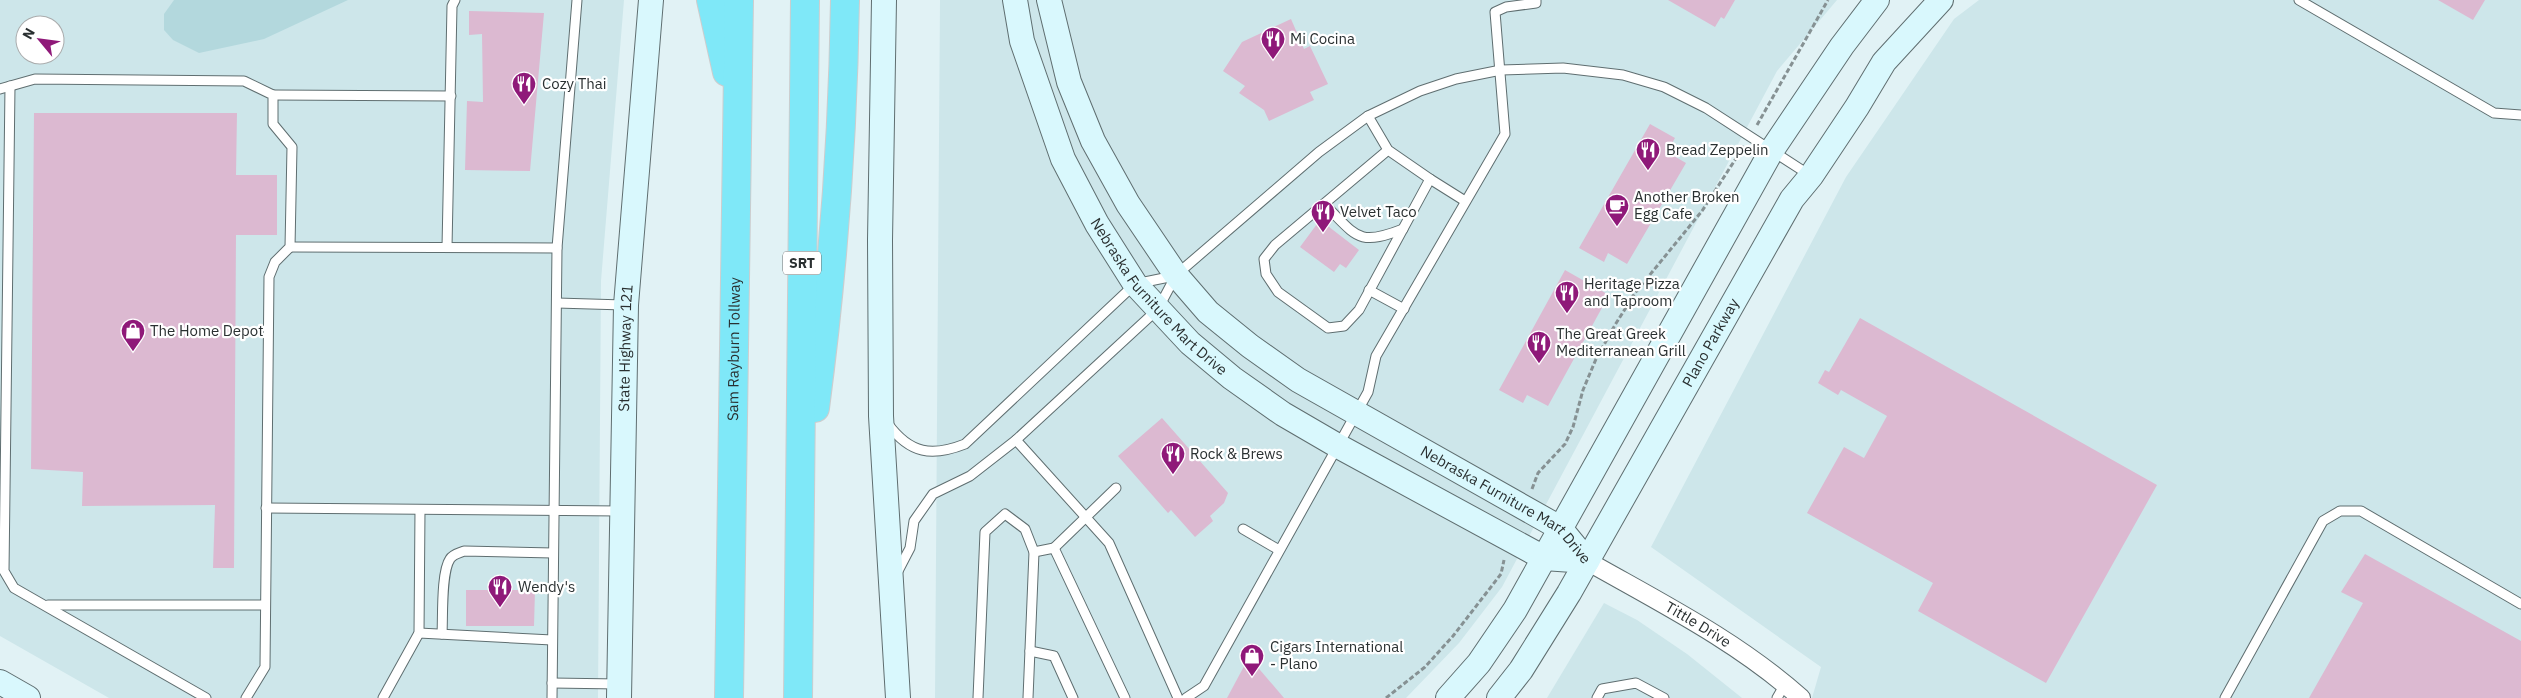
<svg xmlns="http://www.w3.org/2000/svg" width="2521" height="698" font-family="'IBM Plex Sans',sans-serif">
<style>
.built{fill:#cde6ea;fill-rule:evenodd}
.green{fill:#b3d8dd}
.building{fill:#dcb9d1}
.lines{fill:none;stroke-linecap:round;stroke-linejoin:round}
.lane-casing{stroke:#5f6e70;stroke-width:11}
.street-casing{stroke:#5f6e70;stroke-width:20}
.secondary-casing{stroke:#5f6e70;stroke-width:26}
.highway-casing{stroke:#cccdce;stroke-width:30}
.path{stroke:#869193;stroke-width:3;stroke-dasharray:5 2.5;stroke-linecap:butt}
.lane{stroke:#fff;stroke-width:9}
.street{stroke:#fff;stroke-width:18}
.secondary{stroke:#d9f8fd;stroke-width:24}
.highway{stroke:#7fe8f8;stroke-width:28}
.labels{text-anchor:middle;stroke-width:4.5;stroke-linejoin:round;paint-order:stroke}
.shield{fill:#fff;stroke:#6a6e6f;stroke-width:1}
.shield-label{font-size:14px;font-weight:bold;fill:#2a3031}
.poi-label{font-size:15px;fill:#2a3031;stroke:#fff;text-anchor:start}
.street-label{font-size:15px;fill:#2a3031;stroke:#fff}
</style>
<rect width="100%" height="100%" fill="#e1f2f5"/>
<g class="built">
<path d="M0 0H624L601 281 598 698H109L0 636ZM25 25H55V55H25Z"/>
<polygon points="940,0 1837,0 1777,71 1502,587 1459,643 1406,698 935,698"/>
<polygon points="1979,0 2521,0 2521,698 1812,698 1821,667 1651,547 1846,177 1954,19"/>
<polygon points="1604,603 1637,620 1687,654 1742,698 1547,698"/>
</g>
<polygon class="green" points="174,0 348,0 264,39 199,53 173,40 164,30 164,14"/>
<g class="building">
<polygon points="1668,0 1735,0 1724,19 1721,17 1715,27"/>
<polygon points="2438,0 2485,0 2473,20"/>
<polygon points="469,11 544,13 530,171 465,170 467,101 483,102 482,34 469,35"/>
<polygon points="1291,19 1304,49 1310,46 1328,84 1310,92 1314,100 1269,121 1264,110 1239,93 1245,86 1223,71 1242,42"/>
<polygon points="34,113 237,113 236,175 277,175 277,235 236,235 234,568 213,568 215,505 82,506 83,472 31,469"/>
<polygon points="1650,124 1675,138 1667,152 1686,163 1627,264 1608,253 1604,262 1579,248"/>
<polygon points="1320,220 1359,250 1346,268 1340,264 1334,272 1300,247"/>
<polygon points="1565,270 1609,295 1548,406 1527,395 1523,403 1499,390"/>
<polygon points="1860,318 2157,485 2046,683 1918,611 1933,583 1807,513 1844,447 1864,458 1887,416 1841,390 1838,395 1818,383 1825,370 1829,372"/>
<polygon points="1162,418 1228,493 1224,503 1210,516 1213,521 1195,537 1171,510 1168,513 1118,456"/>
<polygon points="2365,554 2521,641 2521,698 2309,698 2363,603 2341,592"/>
<polygon points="466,590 535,590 534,626 466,626"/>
<polygon points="1249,657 1284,698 1227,698"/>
</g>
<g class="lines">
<defs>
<g id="lane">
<polyline points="2299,0 2494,113 2521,115"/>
<polyline points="10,86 4,571 14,588 206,698"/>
<polyline points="0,89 35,79 244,81 273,95 273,124 292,147 290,247 275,262 269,277 265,667 246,698"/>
<polyline points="273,95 451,96"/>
<polyline points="1368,116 1388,150 1275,245 1264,259 1266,274 1278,292 1328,328 1344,326 1359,310 1430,179 1388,150"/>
<polyline points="1430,179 1465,201"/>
<path d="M1324 204C1357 236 1357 247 1403 229"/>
<polyline points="290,247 557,248"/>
<polyline points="447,247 452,6 455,0"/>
<polyline points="1369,290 1404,309"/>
<polyline points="557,303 624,305"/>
<path d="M888 424C910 454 932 457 965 444L1135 284 1174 276"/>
<polyline points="1016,440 1109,543 1178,698"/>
<polyline points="266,508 620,511"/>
<polyline points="1243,529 1279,550"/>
<polyline points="1054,548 1116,488"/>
<polyline points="1034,552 1054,548 1125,698"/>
<polyline points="897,573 910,548 914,521 933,494 970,476 1016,440 1158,309 1176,275 1319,152 1368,116 1420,91 1456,79 1501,70 1563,68 1623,75 1664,87 1706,108 1811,176"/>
<polyline points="48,605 265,605"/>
<polyline points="419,633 552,640"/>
<path d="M442 634C443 617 441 572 450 559 453 554 460 553 464 551L553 553"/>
<polyline points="1030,651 1054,656 1073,698"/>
<polyline points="552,683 619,684"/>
<polyline points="383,698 419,633 420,510"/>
<polyline points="552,698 557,248 577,0"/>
<polyline points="978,698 985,532 1005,514 1025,529 1034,552 1028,698"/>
<polyline points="1186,698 1204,686 1368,392 1376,356 1505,134 1495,12 1506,7 1536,3 1536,0"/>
<polyline points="1597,698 1602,689 1636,683 1664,698"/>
<polyline points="1777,698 1785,684"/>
<polyline points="2225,698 2323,521 2340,511 2361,511 2521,604"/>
</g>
<g id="street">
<path id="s1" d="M1587 561C1661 603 1737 641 1801 698"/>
</g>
<g id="secondary">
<polyline points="884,0 880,240 881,416 898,698"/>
<path id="s2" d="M1015 0 1022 41 1063 159 1097 224 1135 284 1190 343 1232 378 1283 414 1338 446 1544 558 1587 561"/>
<path id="s3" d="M1049 0 1069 82 1093 141 1128 204 1176 275 1208 312 1250 346 1298 380 1560 528 1587 561"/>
<polyline points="0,682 28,698"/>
<path id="s4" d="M619 698 626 305 651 0"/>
<polyline points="1448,698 1479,663 1515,610 1772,150 1842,46 1877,0"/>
<path id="s5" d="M1499 698 1521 670 1569 593 1792 199 1811 176 1857 107 1884 62 1941 0"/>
</g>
<g id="highway">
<polyline points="711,0 727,72"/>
<path d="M815 408C833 273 843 136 845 0"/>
<path id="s6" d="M729 698 739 0"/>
<polyline points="798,698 805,0"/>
</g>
</defs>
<use href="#lane" class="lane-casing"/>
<use href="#street" class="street-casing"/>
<use href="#secondary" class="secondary-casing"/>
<use href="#highway" class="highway-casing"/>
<g class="path">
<polyline points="1757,125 1828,0"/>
<polyline points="1532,489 1538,473 1565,444 1573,427 1583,390 1596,359 1615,325 1635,293 1702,211 1744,146"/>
<polyline points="1386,698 1425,667 1453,636 1501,574 1504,560"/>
</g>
<use href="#lane" class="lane"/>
<use href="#street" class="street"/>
<use href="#secondary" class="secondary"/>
<use href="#highway" class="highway"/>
</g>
<defs>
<symbol id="restaurant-pin" viewBox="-11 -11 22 30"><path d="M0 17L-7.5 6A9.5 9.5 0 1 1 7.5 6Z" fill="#8f1979" stroke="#fff"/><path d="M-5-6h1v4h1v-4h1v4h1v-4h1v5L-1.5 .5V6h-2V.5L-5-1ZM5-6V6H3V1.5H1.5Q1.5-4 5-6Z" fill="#fff"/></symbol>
<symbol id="cafe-pin" viewBox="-11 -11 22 30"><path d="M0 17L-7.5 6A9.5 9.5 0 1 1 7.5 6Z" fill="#8f1979" stroke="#fff"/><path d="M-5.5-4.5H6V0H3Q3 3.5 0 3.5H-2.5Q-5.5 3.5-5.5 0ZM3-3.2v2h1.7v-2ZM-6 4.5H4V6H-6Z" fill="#fff"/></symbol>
<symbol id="shop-pin" viewBox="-11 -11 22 30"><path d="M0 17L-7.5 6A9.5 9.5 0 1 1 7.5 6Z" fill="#8f1979" stroke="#fff"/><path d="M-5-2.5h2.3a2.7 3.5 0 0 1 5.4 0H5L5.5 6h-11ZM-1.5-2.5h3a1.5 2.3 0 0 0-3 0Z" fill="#fff"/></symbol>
</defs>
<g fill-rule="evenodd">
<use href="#restaurant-pin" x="1259" y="25" width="28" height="38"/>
<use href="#restaurant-pin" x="510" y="70" width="28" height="38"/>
<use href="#restaurant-pin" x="1634" y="136" width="28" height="38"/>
<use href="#cafe-pin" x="1603" y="192" width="28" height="38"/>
<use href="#restaurant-pin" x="1309" y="198" width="28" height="38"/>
<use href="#restaurant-pin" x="1553" y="279" width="28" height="38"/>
<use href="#shop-pin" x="119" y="317" width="28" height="38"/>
<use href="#restaurant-pin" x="1525" y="329" width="28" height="38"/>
<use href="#restaurant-pin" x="1159" y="440" width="28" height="38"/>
<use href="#restaurant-pin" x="486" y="573" width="28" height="38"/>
<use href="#shop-pin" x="1238" y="642" width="28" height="38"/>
</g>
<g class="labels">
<rect class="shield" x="783" y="251.5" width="38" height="23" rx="4"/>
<g class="shield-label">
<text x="802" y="268">SRT</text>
</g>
<g class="poi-label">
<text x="1290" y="44">Mi Cocina</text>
<text x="542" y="89">Cozy Thai</text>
<text x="1666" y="155">Bread Zeppelin</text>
<text x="1634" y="202">Another Broken<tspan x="1634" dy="17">Egg Cafe</tspan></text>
<text x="1340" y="217">Velvet Taco</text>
<text x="1584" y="289">Heritage Pizza<tspan x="1584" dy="17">and Taproom</tspan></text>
<text x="150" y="336">The Home Depot</text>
<text x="1556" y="339">The Great Greek<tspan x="1556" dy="17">Mediterranean Grill</tspan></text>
<text x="1190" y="459">Rock &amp; Brews</text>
<text x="518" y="592">Wendy's</text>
<text x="1270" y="652">Cigars International<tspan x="1270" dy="17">- Plano</tspan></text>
</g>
<g class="street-label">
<text dy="5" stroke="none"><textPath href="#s2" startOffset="336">Nebraska Furniture Mart Drive</textPath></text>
<text dy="5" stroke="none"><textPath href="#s5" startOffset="414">Plano Parkway</textPath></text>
<text dy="5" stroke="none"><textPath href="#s4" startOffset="350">State Highway 121</textPath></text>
<text dy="5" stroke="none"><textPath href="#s6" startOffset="349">Sam Rayburn Tollway</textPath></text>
<text dy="5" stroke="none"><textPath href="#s3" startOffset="711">Nebraska Furniture Mart Drive</textPath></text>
<text dy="5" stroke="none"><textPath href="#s1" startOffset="128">Tittle Drive</textPath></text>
</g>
</g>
<g transform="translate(40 40) rotate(299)"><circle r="24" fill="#ffffff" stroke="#aaacad"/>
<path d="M0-4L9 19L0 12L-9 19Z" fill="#8f1979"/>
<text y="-8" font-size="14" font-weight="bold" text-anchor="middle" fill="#2a3031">N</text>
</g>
</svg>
